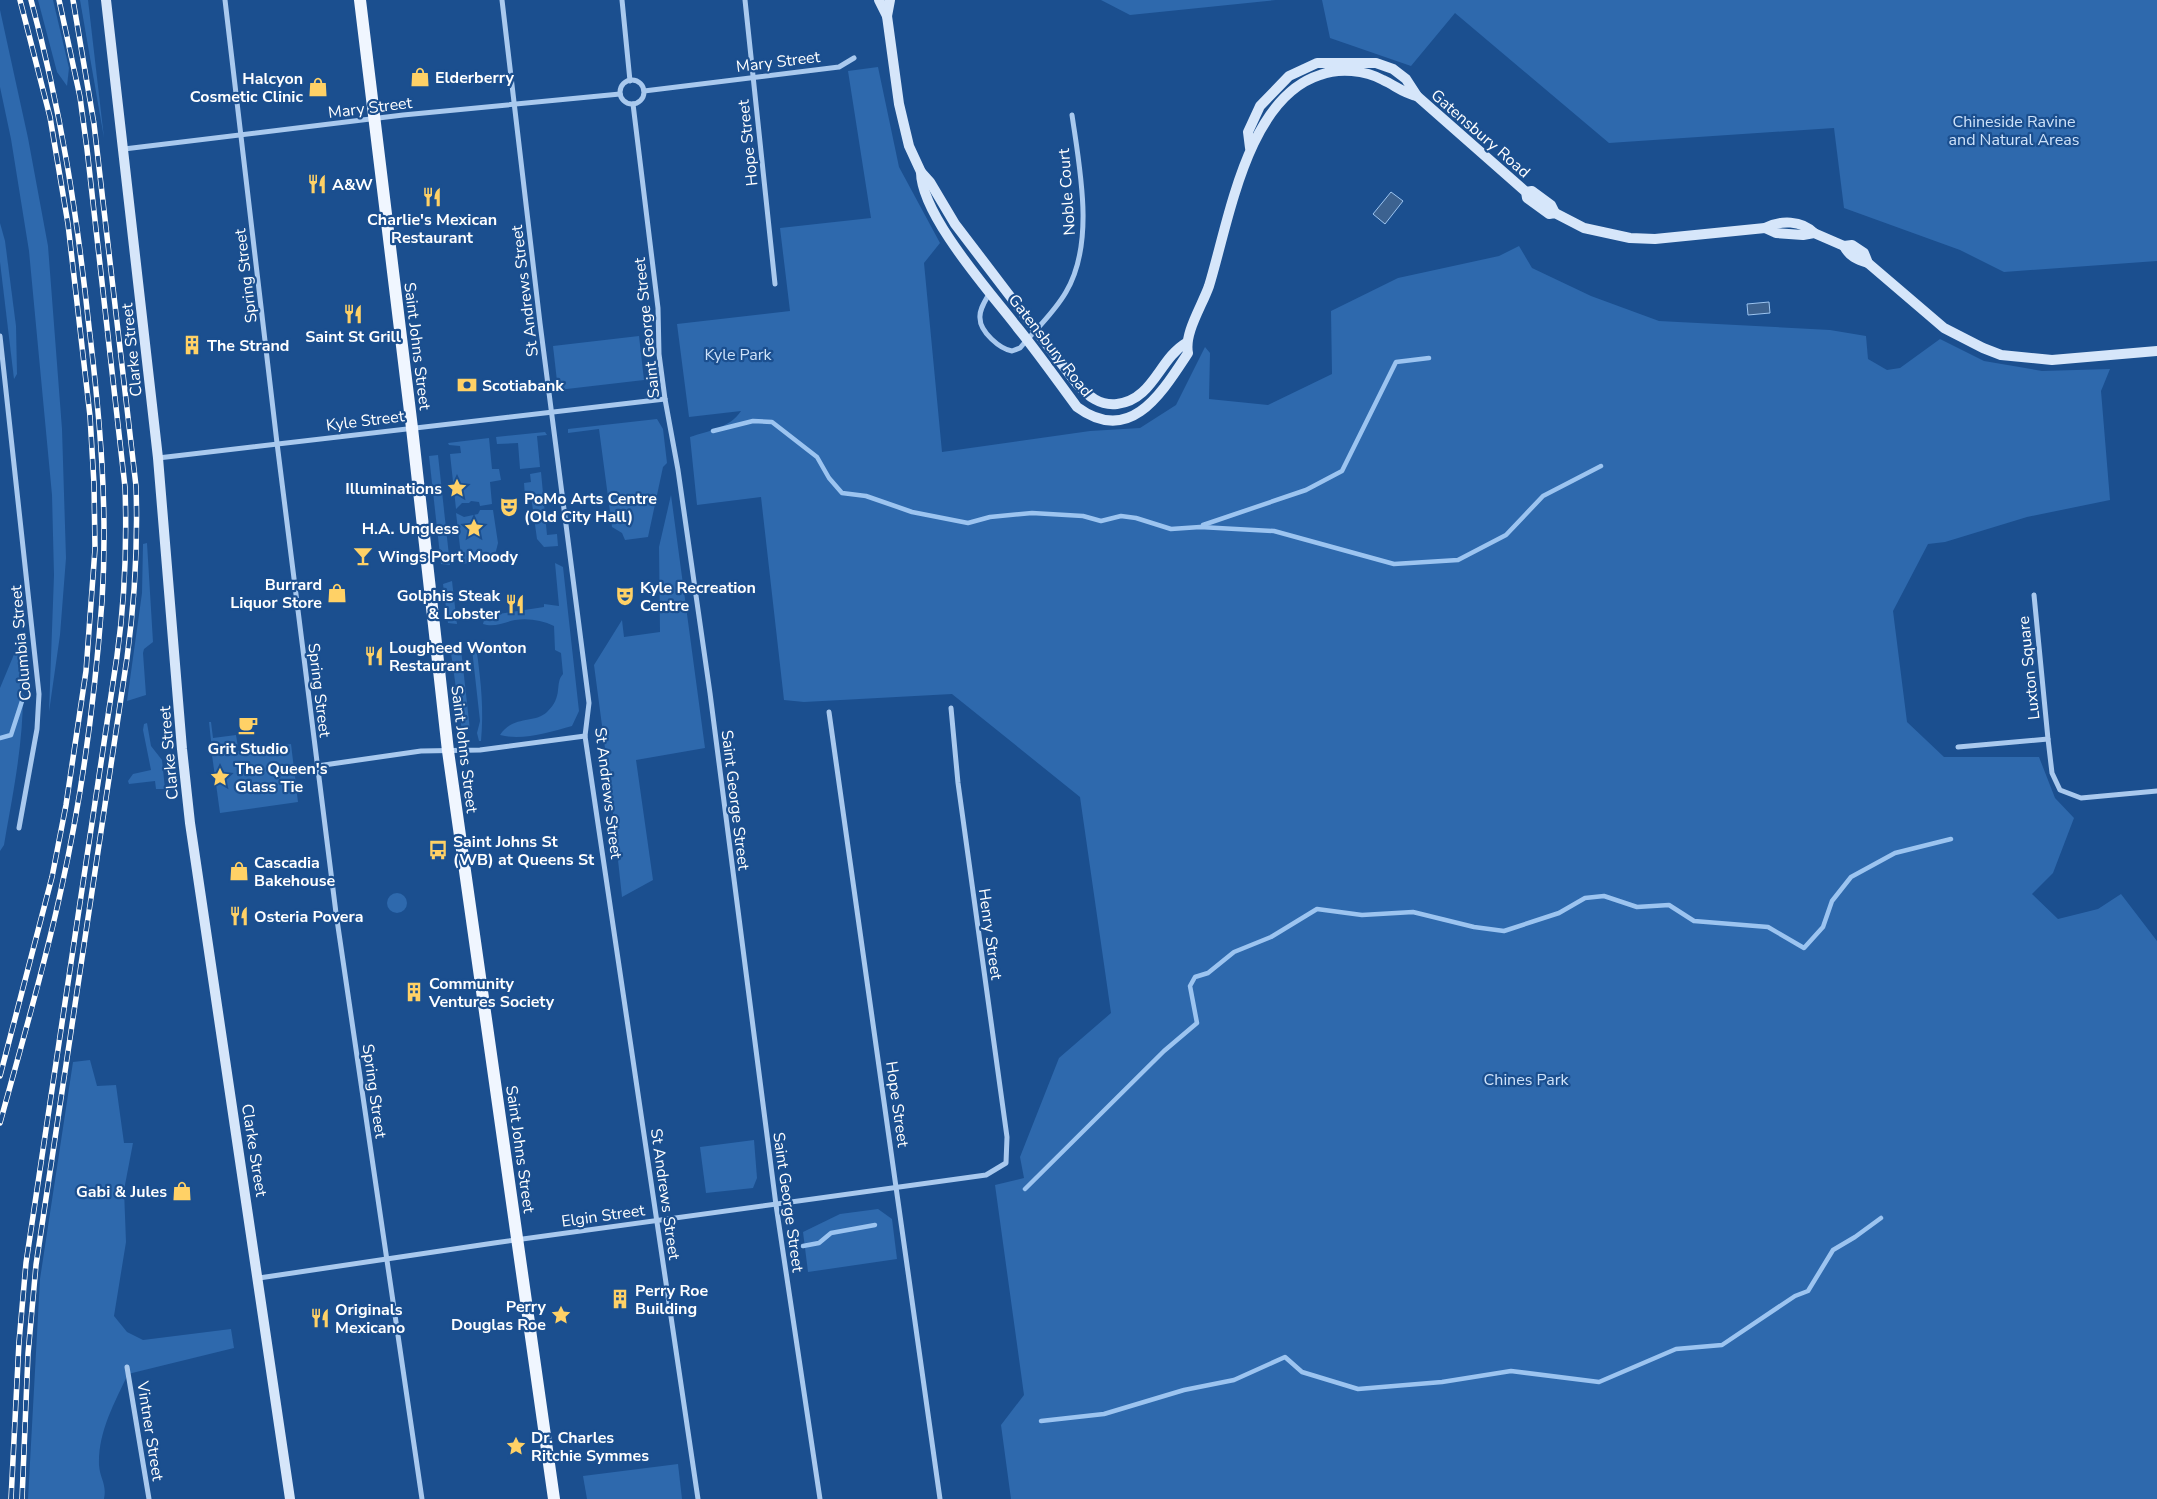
<svg xmlns="http://www.w3.org/2000/svg" width="2157" height="1499" font-family="'Nunito Sans',sans-serif">
<style>
.green{fill:#2e69ad}
.water{fill:#3c6290;stroke:#9cc4f0}
.lines{fill:none;stroke-linecap:round;stroke-linejoin:round}
.stream{stroke:#9cc4f0;stroke-width:4.5}
.street{stroke:#a9c9ee;stroke-width:5}
.secondary{stroke:#d6e6fa;stroke-width:10}
.primary{stroke:#f0f6ff;stroke-width:12}
.rail-casing{stroke:#fff;stroke-width:5.5}
.rail{stroke:#1b4f8f;stroke-width:4;stroke-dasharray:11;stroke-linecap:butt}
.labels{text-anchor:middle;stroke-width:4.5;stroke-linejoin:round;paint-order:stroke}
.street-label{font-size:16px;fill:#fff;stroke:#1b4f8f}
.poi-label{font-size:16px;font-weight:bold;fill:#fff;stroke:#1b4f8f;text-anchor:start}
.park-label{font-size:16px;fill:#cfe3fa;stroke:#1b4f8f}
</style>
<rect width="100%" height="100%" fill="#1b4f8f"/>
<g class="green">
<polygon points="38,0 53,0 69,68 67,86 57,72"/>
<polygon points="80,0 88,0 104,138"/>
<polygon points="1101,0 1276,0 1130,15"/>
<polygon points="1322,0 2157,0 2157,261 2004,272 1960,250 1844,208 1834,128 1609,143 1455,13 1411,66 1330,38"/>
<polygon points="0,10 28,138 48,246 62,429 66,558 60,635 49,712 54,575 52,495 29,251 11,139 0,87"/>
<path d="M878 67 899 167 940 243 924 263 942 452 1090 431 1140 428 1176 405 1205 347 1210 353 1209 399 1268 405 1332 374 1331 311 1398 278 1499 256 1519 246 1532 268 1591 296 1659 321 1830 330 1866 336 1868 359 1887 370 1900 368 1940 339 1984 361 2042 371 2110 369 2101 391 2110 500 2027 517 1945 542 1928 544 1893 611 1907 722 1944 757H2039L2055 798 2074 818 2053 873 2032 894 2058 919 2098 909 2121 894 2157 941V1499H1011L1001 1425 1024 1395 995 1185 1024 1178 1020 1157 1059 1058 1111 1013 1080 797 952 694 804 702 784 700 761 497 697 505 690 437C708 431 730 428 741 411L689 417 677 324 790 311 780 228 871 218 848 71Z"/>
<polygon points="0,223 5,241 16,326 17,374 14,379 0,262"/>
<polygon points="639,336 644,380 558,390 553,346"/>
<polygon points="657,419 663,429 667,463 663,467 648,537 625,540 622,533 612,527 599,429 568,433 568,429"/>
<polygon points="545,432 547,435 537,436 540,467 520,469 518,443 497,444 496,437"/>
<polygon points="489,438 492,469 499,469 501,480 490,482 492,504 480,506 479,502 471,501 469,503 462,503 456,509 450,454 461,453 460,446 449,445 448,443"/>
<polygon points="438,455 450,565 441,564 429,456"/>
<polygon points="541,472 547,535 557,534 558,546 544,547 537,539 531,496 525,497 524,483 531,482 530,474"/>
<polygon points="671,495 705,748 636,760 653,880 622,897 610,786 594,665 622,620 624,637 660,632 659,547"/>
<polygon points="480,510 493,510 498,543 495,555 491,559 462,564 456,513 464,517 478,514"/>
<polygon points="147,543 153,642 144,649 143,653 146,695 127,701 142,593 143,544"/>
<path d="M555 563 563 567 579 711 572 726C550 732 522 741 500 735 513 715 534 724 547 712 564 696 554 684 563 674L561 653 555 650 554 626C542 620 528 618 515 620 504 622 494 628 483 624L485 616 544 607V604L559 606Z"/>
<polygon points="452,581 457,624 448,623 443,584"/>
<polygon points="461,649 470,730 462,731 451,653"/>
<path d="M472 649 477 653C481 683 484 710 481 741H479L477 733 480 721Z"/>
<path d="M21 650C28 721 16 776 4 845L0 851V688L15 652Z"/>
<polygon points="209,722 211,722 213,738 236,735 238,747 212,750"/>
<polygon points="147,723 151,746 162,760 165,789 156,789 155,781 129,784 128,781 133,774 151,770 143,730 144,724"/>
<polygon points="291,744 298,802 220,813 212,755"/>
<circle cx="397" cy="903" r="10"/>
<path d="M90 1060 97 1086 116 1085 124 1143H133L124 1190 126 1242 114 1316 127 1332 143 1340 231 1329 234 1348 128 1374C114 1404 98 1432 99 1465 100 1479 107 1484 104 1499H28L40 1279 73 1062Z"/>
<polygon points="754,1140 757,1178 753,1188 706,1193 700,1147"/>
<polygon points="878,1209 892,1219 897,1259 808,1272 803,1232 840,1214"/>
<polygon points="678,1464 682,1499 587,1499 583,1476"/>
</g>
<g class="water">
<polygon points="1391,192 1403,201 1385,224 1373,214"/>
<polygon points="1769,302 1770,313 1748,315 1747,304"/>
</g>
<g class="lines">
<g class="stream">
<polyline points="713,431 753,421 772,422 817,457 829,478 842,493 866,496 912,512 968,523 990,517 1032,513 1083,516 1101,521 1121,516 1136,518 1171,529 1200,527 1274,531 1394,564 1458,560 1506,535 1543,496 1601,466"/>
<polyline points="1203,525 1306,490 1342,471 1396,362 1429,358"/>
<polyline points="0,738 11,735 23,698"/>
<polyline points="1025,1189 1164,1051 1197,1023 1190,986 1195,977 1208,973 1234,952 1271,937 1317,909 1362,915 1413,912 1474,927 1504,931 1559,913 1585,898 1604,896 1637,907 1669,905 1694,921 1768,927 1804,948 1823,927 1832,901 1851,877 1895,853 1951,839"/>
<polyline points="803,1246 819,1243 831,1233 875,1225"/>
<polyline points="1041,1421 1104,1414 1184,1390 1234,1380 1285,1357 1302,1372 1358,1389 1442,1382 1511,1371 1599,1382 1676,1349 1722,1345 1795,1296 1808,1291 1833,1250 1855,1237 1881,1218"/>
</g>
<g class="street">
<polyline points="225,0 277,443 336,913 422,1499"/>
<polyline points="502,0 540,323 589,703 585,736 698,1499"/>
<polyline points="622,0 630,81"/>
<polyline points="745,0 775,284"/>
<circle cx="632" cy="92" r="12"/>
<polyline points="644,91 839,67 854,58"/>
<polyline points="633,104 658,308 659,354 665,399 678,470 710,693 776,1205 820,1499"/>
<polyline points="124,149 403,115 620,94"/>
<path d="M990 292C986 300 979 309 980 318 980 332 1000 349 1012 351L1020 348C1035 330 1054 313 1066 292 1095 243 1080 170 1072 115"/>
<polyline points="0,336 39,694 37,729 19,828"/>
<polyline points="158,458 665,399"/>
<polyline points="2034,595 2048,739"/>
<polyline points="829,712 940,1499"/>
<polyline points="1958,747 2048,739 2052,773 2060,790 2081,798 2157,791"/>
<polyline points="317,766 421,751 480,750 585,736"/>
<polyline points="259,1278 494,1243 986,1175 1006,1163 1007,1137 958,783 951,708"/>
<polyline points="127,1367 149,1499"/>
</g>
<g class="secondary">
<polyline points="106,0 158,458 182,749 190,823 290,1499"/>
<path d="M879 0 887 16 899 104 909 146 921 172 930 182 955 224 1077 384C1088 396 1100 406 1117 404 1153 400 1159 359 1186 343"/>
<polyline points="887,16 890,0"/>
<path d="M1250 148 1248 132 1260 106 1289 76 1317 63H1376L1393 69 1406 79 1417 96 1526 192 1527 198 1549 214 1555 213 1584 228 1630 238 1655 239 1765 228C1780 220 1802 220 1814 233"/>
<path d="M921 172C921 215 990 292 1017 327 1038 353 1057 380 1077 407 1130 446 1161 394 1188 353 1184 333 1202 306 1209 286 1229 221 1247 98 1320 75 1339 68 1365 70 1383 80 1396 86 1403 93 1417 96"/>
<polyline points="1526,192 1532,191 1551,205 1555,213"/>
<polyline points="1765,228 1776,233 1803,235 1814,233 1844,246 1852,245 1864,253 1868,263 1944,328 1983,348 2001,355 2052,360 2157,351"/>
<path d="M1844 246C1849 256 1857 260 1868 263"/>
</g>
<polyline class="primary" points="360,0 412,428 448,751 554,1499"/>
<defs>
<g id="rail">
<polyline points="0,1076 52,877 66,805 86,671 95,549 94,484 90,416 68,224 50,117 20,0"/>
<path d="M0 1123C21 1046 44 969 61 890 82 796 95 697 102 601 108 509 100 418 89 327 77 214 61 110 31 0"/>
<path d="M11 1499 19 1342 26 1263 117 656C125 599 127 544 125 487L87 149 80 97 59 0"/>
<path d="M22 1499 28 1354 36 1265 127 658C135 599 138 545 136 486L94 124 73 0"/>
</g>
</defs>
<use href="#rail" class="rail-casing"/>
<use href="#rail" class="rail"/>
</g>
<defs>
<symbol id="shop-bare" viewBox="-9 -9 18 18"><path d="M-5-2.5h2.3a2.7 3.5 0 0 1 5.4 0H5L5.5 6h-11ZM-1.5-2.5h3a1.5 2.3 0 0 0-3 0Z" fill="#ffd166" stroke="#1b4f8f" stroke-width="2.5" paint-order="stroke"/></symbol>
<symbol id="restaurant-bare" viewBox="-9 -9 18 18"><path d="M-5-6h1v4h1v-4h1v4h1v-4h1v5L-1.5 .5V6h-2V.5L-5-1ZM5-6V6H3V1.5H1.5Q1.5-4 5-6Z" fill="#ffd166" stroke="#1b4f8f" stroke-width="2.5" paint-order="stroke"/></symbol>
<symbol id="building-bare" viewBox="-9 -9 18 18"><path d="M-4-6H4V6H1V3H-1V6H-4ZM-2.5-4.3h1.7v1.8h-1.7ZM.8-4.3h1.7v1.8H.8ZM-2.5-1h1.7V.8h-1.7ZM.8-1h1.7V.8H.8Z" fill="#ffd166" stroke="#1b4f8f" stroke-width="2.5" paint-order="stroke"/></symbol>
<symbol id="bank-bare" viewBox="-9 -9 18 18"><path d="M-6-4H6V4H-6ZM0-2.3a2.3 2.3 0 1 0 0 4.6a2.3 2.3 0 1 0 0-4.6Z" fill="#ffd166" stroke="#1b4f8f" stroke-width="2.5" paint-order="stroke"/></symbol>
<symbol id="sight-bare" viewBox="-9 -9 18 18"><path d="M0-6L1.8-2.2L6-1.7L2.9 1.2L3.7 5.4L0 3.3L-3.7 5.4L-2.9 1.2L-6-1.7L-1.8-2.2Z" fill="#ffd166" stroke="#1b4f8f" stroke-width="2.5" paint-order="stroke"/></symbol>
<symbol id="theatre-bare" viewBox="-9 -9 18 18"><path d="M-5-5.5Q0-4 5-5.5V0Q5 5 0 6Q-5 5-5 0ZM-3.3-2.5H-1v1.5H-3.3ZM1-2.5H3.3v1.5H1ZM-2.8 1Q0 5.5 2.8 1Z" fill="#ffd166" stroke="#1b4f8f" stroke-width="2.5" paint-order="stroke"/></symbol>
<symbol id="bar-bare" viewBox="-9 -9 18 18"><path d="M-6-5H6L.8 .8V4.5H3.5V6h-7V4.5H-.8V.8Z" fill="#ffd166" stroke="#1b4f8f" stroke-width="2.5" paint-order="stroke"/></symbol>
<symbol id="cafe-bare" viewBox="-9 -9 18 18"><path d="M-5.5-4.5H6V0H3Q3 3.5 0 3.5H-2.5Q-5.5 3.5-5.5 0ZM3-3.2v2h1.7v-2ZM-6 4.5H4V6H-6Z" fill="#ffd166" stroke="#1b4f8f" stroke-width="2.5" paint-order="stroke"/></symbol>
<symbol id="bus-bare" viewBox="-9 -9 18 18"><path d="M-5-6H5V4H4V6H2V4H-2V6H-4V4H-5ZM-3.5-4V0h7V-4ZM-3.5 1.2v1.5H-2V1.2ZM2 1.2v1.5H3.5V1.2Z" fill="#ffd166" stroke="#1b4f8f" stroke-width="2.5" paint-order="stroke"/></symbol>
</defs>
<g fill-rule="evenodd">
<use href="#shop-bare" x="406" y="63" width="28" height="28"/>
<use href="#shop-bare" x="304" y="73" width="28" height="28"/>
<use href="#restaurant-bare" x="303" y="170" width="28" height="28"/>
<use href="#restaurant-bare" x="418" y="183" width="28" height="28"/>
<use href="#restaurant-bare" x="339" y="300" width="28" height="28"/>
<use href="#building-bare" x="178" y="331" width="28" height="28"/>
<use href="#bank-bare" x="453" y="371" width="28" height="28"/>
<use href="#sight-bare" x="443" y="474" width="28" height="28"/>
<use href="#theatre-bare" x="495" y="493" width="28" height="28"/>
<use href="#sight-bare" x="460" y="514" width="28" height="28"/>
<use href="#bar-bare" x="349" y="542" width="28" height="28"/>
<use href="#shop-bare" x="323" y="579" width="28" height="28"/>
<use href="#theatre-bare" x="611" y="582" width="28" height="28"/>
<use href="#restaurant-bare" x="501" y="590" width="28" height="28"/>
<use href="#restaurant-bare" x="360" y="642" width="28" height="28"/>
<use href="#cafe-bare" x="234" y="711" width="28" height="28"/>
<use href="#sight-bare" x="206" y="763" width="28" height="28"/>
<use href="#bus-bare" x="424" y="836" width="28" height="28"/>
<use href="#shop-bare" x="225" y="857" width="28" height="28"/>
<use href="#restaurant-bare" x="225" y="902" width="28" height="28"/>
<use href="#building-bare" x="400" y="978" width="28" height="28"/>
<use href="#shop-bare" x="168" y="1177" width="28" height="28"/>
<use href="#building-bare" x="606" y="1285" width="28" height="28"/>
<use href="#sight-bare" x="547" y="1301" width="28" height="28"/>
<use href="#restaurant-bare" x="306" y="1304" width="28" height="28"/>
<use href="#sight-bare" x="502" y="1432" width="28" height="28"/>
</g>
<g class="labels">
<g class="street-label">
<text transform="translate(778 61) rotate(-7)" y="6">Mary Street</text>
<text transform="translate(370 107) rotate(-7)" y="6">Mary Street</text>
<text transform="translate(1481 133) rotate(41)" y="6">Gatensbury Road</text>
<text transform="translate(747 143) rotate(-96)" y="6">Hope Street</text>
<text transform="translate(1066 192) rotate(-94)" y="6">Noble Court</text>
<text transform="translate(245 276) rotate(-97)" y="6">Spring Street</text>
<text transform="translate(524 291) rotate(-97)" y="6">St Andrews Street</text>
<text transform="translate(646 328) rotate(-96)" y="6">Saint George Street</text>
<text transform="translate(1051 345) rotate(52)" y="6">Gatensbury Road</text>
<text transform="translate(418 346) rotate(83)" y="6">Saint Johns Street</text>
<text transform="translate(131 350) rotate(-96)" y="6">Clarke Street</text>
<text transform="translate(365 420) rotate(-7)" y="6">Kyle Street</text>
<text transform="translate(20 643) rotate(-95)" y="6">Columbia Street</text>
<text transform="translate(2028 668) rotate(-96)" y="6">Luxton Square</text>
<text transform="translate(320 690) rotate(83)" y="6">Spring Street</text>
<text transform="translate(465 749) rotate(83)" y="6">Saint Johns Street</text>
<text transform="translate(168 753) rotate(-95)" y="6">Clarke Street</text>
<text transform="translate(609 793) rotate(83)" y="6">St Andrews Street</text>
<text transform="translate(736 800) rotate(83)" y="6">Saint George Street</text>
<text transform="translate(991 934) rotate(82)" y="6">Henry Street</text>
<text transform="translate(375 1091) rotate(82)" y="6">Spring Street</text>
<text transform="translate(898 1104) rotate(82)" y="6">Hope Street</text>
<text transform="translate(521 1149) rotate(82)" y="6">Saint Johns Street</text>
<text transform="translate(255 1150) rotate(81)" y="6">Clarke Street</text>
<text transform="translate(666 1194) rotate(82)" y="6">St Andrews Street</text>
<text transform="translate(789 1202) rotate(82)" y="6">Saint George Street</text>
<text transform="translate(603 1215) rotate(-8)" y="6">Elgin Street</text>
<text transform="translate(151 1431) rotate(81)" y="6">Vintner Street</text>
</g>
<g class="poi-label">
<text x="435" y="83">Elderberry</text>
<text x="303" y="84" text-anchor="end">Halcyon<tspan x="303" dy="18">Cosmetic Clinic</tspan></text>
<text x="332" y="190">A&amp;W</text>
<text x="432" y="225" text-anchor="middle">Charlie's Mexican<tspan x="432" dy="18">Restaurant</tspan></text>
<text x="353" y="342" text-anchor="middle">Saint St Grill</text>
<text x="207" y="351">The Strand</text>
<text x="482" y="391">Scotiabank</text>
<text x="442" y="494" text-anchor="end">Illuminations</text>
<text x="524" y="504">PoMo Arts Centre<tspan x="524" dy="18">(Old City Hall)</tspan></text>
<text x="459" y="534" text-anchor="end">H.A. Ungless</text>
<text x="378" y="562">Wings Port Moody</text>
<text x="322" y="590" text-anchor="end">Burrard<tspan x="322" dy="18">Liquor Store</tspan></text>
<text x="640" y="593">Kyle Recreation<tspan x="640" dy="18">Centre</tspan></text>
<text x="500" y="601" text-anchor="end">Golphis Steak<tspan x="500" dy="18">&amp; Lobster</tspan></text>
<text x="389" y="653">Lougheed Wonton<tspan x="389" dy="18">Restaurant</tspan></text>
<text x="248" y="754" text-anchor="middle">Grit Studio</text>
<text x="235" y="774">The Queen's<tspan x="235" dy="18">Glass Tie</tspan></text>
<text x="453" y="847">Saint Johns St<tspan x="453" dy="18">(WB) at Queens St</tspan></text>
<text x="254" y="868">Cascadia<tspan x="254" dy="18">Bakehouse</tspan></text>
<text x="254" y="922">Osteria Povera</text>
<text x="429" y="989">Community<tspan x="429" dy="18">Ventures Society</tspan></text>
<text x="167" y="1197" text-anchor="end">Gabi &amp; Jules</text>
<text x="635" y="1296">Perry Roe<tspan x="635" dy="18">Building</tspan></text>
<text x="546" y="1312" text-anchor="end">Perry<tspan x="546" dy="18">Douglas Roe</tspan></text>
<text x="335" y="1315">Originals<tspan x="335" dy="18">Mexicano</tspan></text>
<text x="531" y="1443">Dr. Charles<tspan x="531" dy="18">Ritchie Symmes</tspan></text>
</g>
<g class="park-label">
<text x="2014" y="127">Chineside Ravine<tspan x="2014" dy="18">and Natural Areas</tspan></text>
<text x="738" y="360">Kyle Park</text>
<text x="1526" y="1085">Chines Park</text>
</g>
</g>
</svg>
